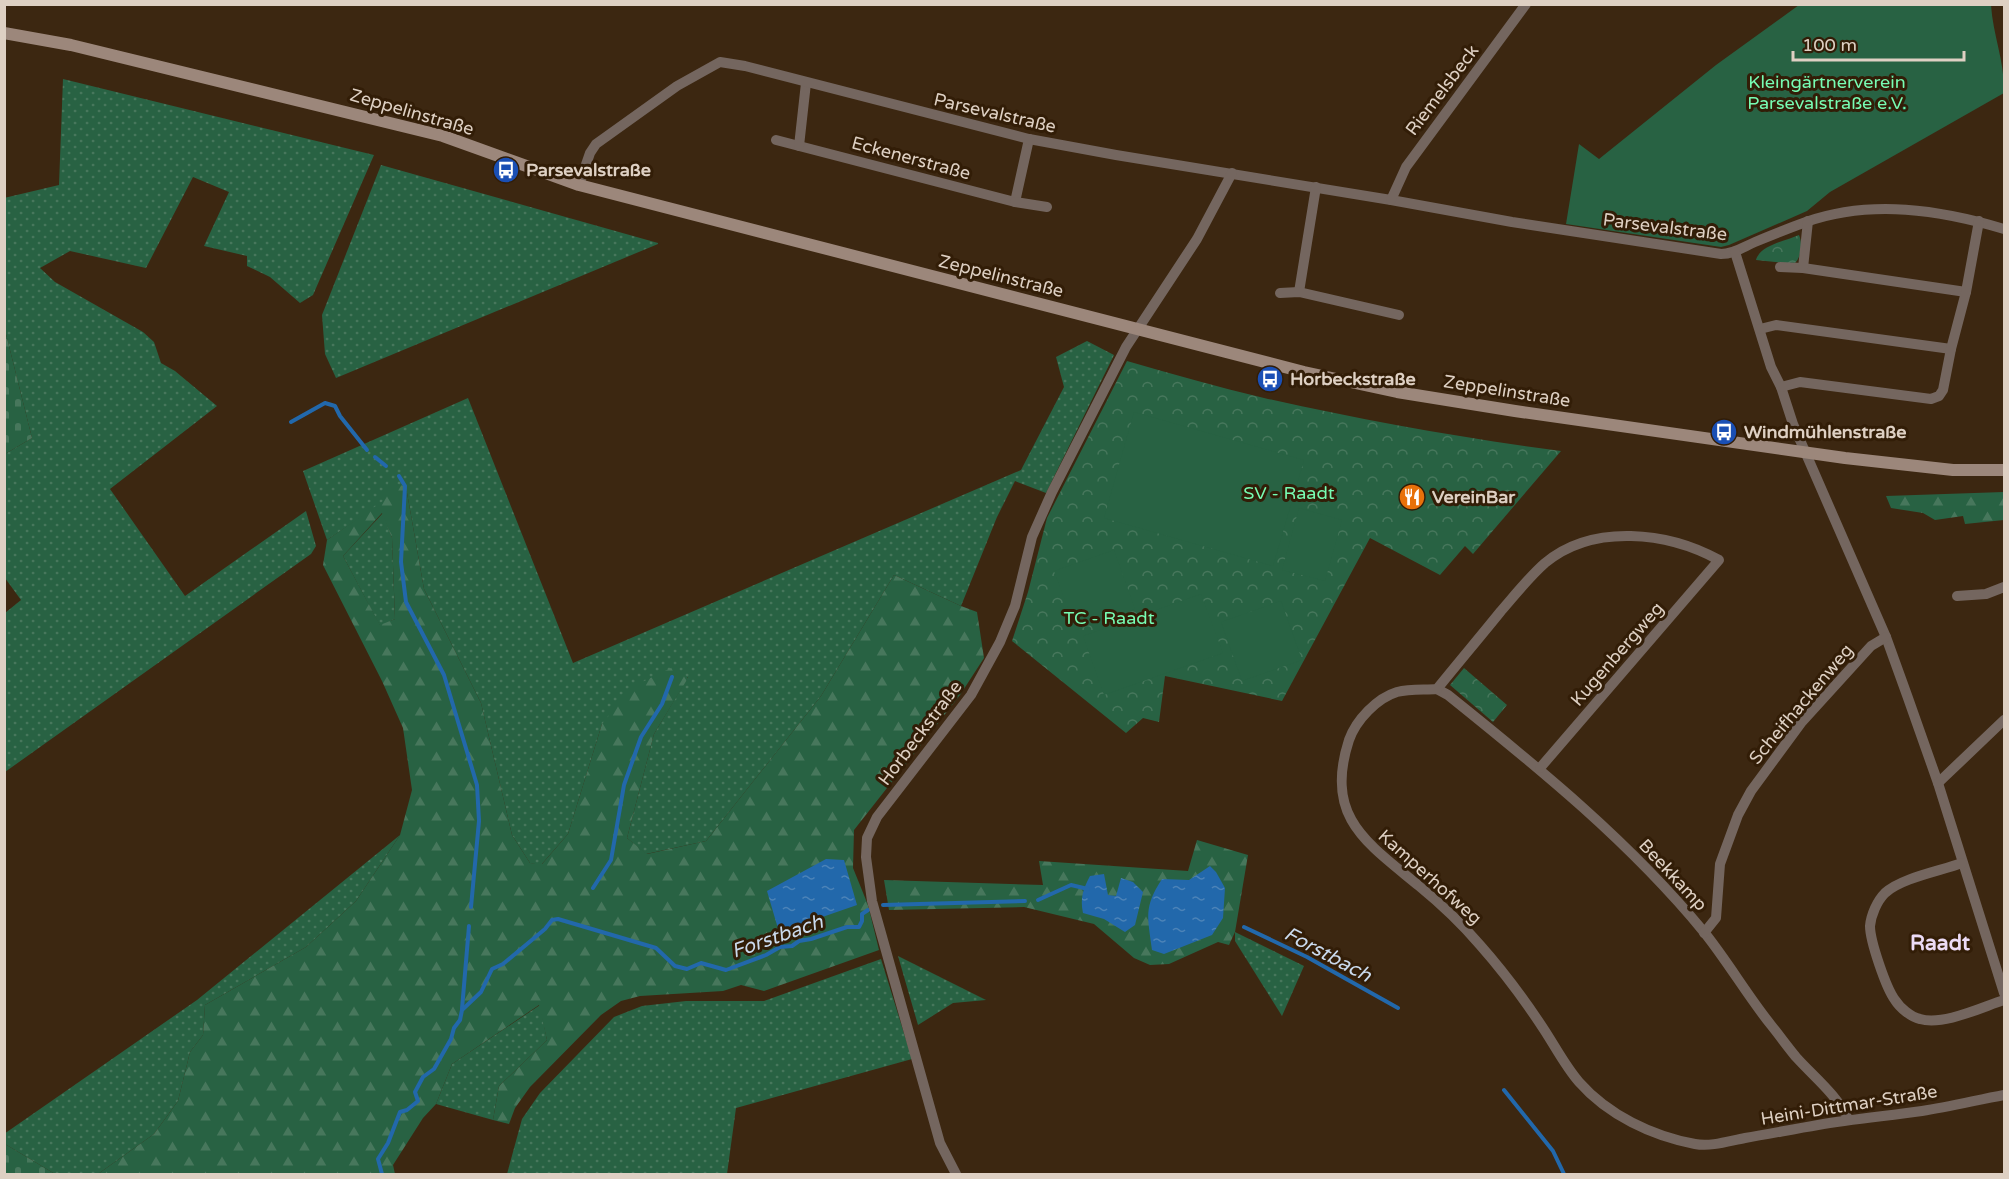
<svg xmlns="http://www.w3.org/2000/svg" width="2009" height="1179" font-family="'Varela Round',sans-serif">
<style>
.grass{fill:url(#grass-dots)}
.forest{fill:url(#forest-firs);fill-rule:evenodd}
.cemetery{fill:url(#cemetery-stones)}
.park{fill:url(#park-crowns)}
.garden{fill:#286243}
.water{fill:url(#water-ripples)}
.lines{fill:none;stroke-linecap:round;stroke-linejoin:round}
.stream{stroke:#2268ab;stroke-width:4}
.street{stroke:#74665f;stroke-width:10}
.secondary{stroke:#9c877b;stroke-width:12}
.labels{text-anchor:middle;stroke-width:6;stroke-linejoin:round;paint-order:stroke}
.park-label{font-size:18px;fill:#77fcb3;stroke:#321d07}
.street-label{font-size:18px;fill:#ded0c3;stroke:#321d07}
.poi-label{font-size:18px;font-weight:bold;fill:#ded0c3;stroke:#321d07;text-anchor:start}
.water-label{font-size:20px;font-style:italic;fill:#cadaed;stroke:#321d07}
.quarter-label{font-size:21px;font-weight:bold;fill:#ecdbf6;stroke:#321d07}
</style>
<defs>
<pattern id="grass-dots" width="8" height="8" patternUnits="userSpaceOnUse" patternTransform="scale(1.5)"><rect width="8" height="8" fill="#286243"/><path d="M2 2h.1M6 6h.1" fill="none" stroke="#47775c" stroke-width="1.8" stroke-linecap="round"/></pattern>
<pattern id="forest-firs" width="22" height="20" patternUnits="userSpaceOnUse" patternTransform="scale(1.5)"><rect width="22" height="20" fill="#286243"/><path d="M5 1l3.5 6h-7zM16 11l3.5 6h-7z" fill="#47775c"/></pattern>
<pattern id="cemetery-stones" width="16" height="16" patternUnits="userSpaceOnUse" patternTransform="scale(1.5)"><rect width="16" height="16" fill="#286243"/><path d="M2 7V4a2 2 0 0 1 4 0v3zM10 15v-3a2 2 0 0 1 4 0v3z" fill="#47775c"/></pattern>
<pattern id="park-crowns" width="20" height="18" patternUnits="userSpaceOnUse" patternTransform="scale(1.5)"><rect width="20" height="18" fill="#286243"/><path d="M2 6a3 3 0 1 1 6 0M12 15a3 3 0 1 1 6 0" fill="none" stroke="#47775c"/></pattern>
<pattern id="water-ripples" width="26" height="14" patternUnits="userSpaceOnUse" patternTransform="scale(1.5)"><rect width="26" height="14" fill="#2268ab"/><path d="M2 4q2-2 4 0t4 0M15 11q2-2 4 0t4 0" fill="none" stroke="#4c83b8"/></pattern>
</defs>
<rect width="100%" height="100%" fill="#3c2711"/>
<g class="grass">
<polygon points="63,79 374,155 313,295 300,303 270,277 247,266 247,256 204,246 229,192 193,177 146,268 70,251 40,268 55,282 143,332 154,342 161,363 175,371 217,406 110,489 185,596 306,511 316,546 311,554 5,772 5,613 21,600 5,578 5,454 32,438 5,330 4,198 59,185"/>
<polygon points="381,165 658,243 658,244 336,378 325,354 322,315"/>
<polygon points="1087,341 1114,355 1046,493 1015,481 997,517 961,606 894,575 821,696 706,841 646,854 627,838 654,734 688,677 602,724 568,834 541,865 530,863 512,835 481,703 424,589 406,487 327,540 303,471 468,398 573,663 1021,470 1064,387 1056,357"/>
<polygon points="383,513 392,538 395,619 380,626 343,556"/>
<polygon points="400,835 356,901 306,947 205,1005 203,1035 190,1052 178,1101 154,1134 98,1174 55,1174 5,1144 4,1134 197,1000"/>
<polygon points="1235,932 1304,966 1282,1016 1235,941"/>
<polygon points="898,956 986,1000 953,1003 918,1025"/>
<polygon points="881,959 912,1059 736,1108 727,1174 507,1174 522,1119 540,1093 614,1017 642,1006 686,1001 764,1001"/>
<polygon points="540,1005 547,1040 499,1086 493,1120 436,1104 452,1064"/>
</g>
<g class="forest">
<path d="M389 481 406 487 424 589 481 703 512 835 530 863 542 864 568 834 602 724 632 687 675 666 688 678 654 734 627 838 647 854 706 841 821 696 894 575 961 606 977 612 984 658 960 695 854 830 853 868 868 905 879 950 764 991 741 985 723 991 640 996 621 1001 601 1015 530 1087 515 1108 509 1124 493 1120 499 1086 547 1040 539 1005 452 1064 436 1104 423 1118 393 1165 395 1174H98L154 1134 178 1101 190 1052 203 1035 205 1005 306 947 356 901 400 835 412 790 403 728 382 681 323 565 327 540 383 501ZM382 513 392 538 395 619 380 625 343 556Z"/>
<polygon points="2004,492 2004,520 1965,524 1963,516 1935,520 1923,513 1891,508 1886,496"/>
<polygon points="1197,840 1248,855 1235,932 1229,945 1218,942 1169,964 1150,965 1134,958 1094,924 1024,907 889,910 884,880 1043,885 1039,861 1188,871"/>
</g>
<g class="cemetery">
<polygon points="5,330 32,438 5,454 4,454"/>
<polygon points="4,1144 5,1144 55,1174 5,1174"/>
</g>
<g class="park">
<path d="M1799 235C1803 244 1801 258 1794 264L1756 260C1760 245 1786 241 1799 235Z"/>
<path d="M1127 361C1172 374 1218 387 1264 398 1362 420 1461 438 1561 451L1473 554 1465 546 1440 575 1370 538 1282 701 1165 676 1159 722 1143 718 1126 733 1012 641 1028 592 1047 518Z"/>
<polygon points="1464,668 1507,705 1493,722 1450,685"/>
</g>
<g class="garden">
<path d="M1799 5H1991C1993 36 2005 62 2004 93L1830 192 1807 211 1729 245 1721 247 1566 224 1579 144 1599 159 1716 65Z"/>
<polygon points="1134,412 1304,460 1273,566 1104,518"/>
<polygon points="1299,508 1342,520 1325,581 1282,570"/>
<polygon points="1114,550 1135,609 1076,630 1054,571"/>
<polygon points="1201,594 1223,653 1104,695 1083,636"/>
<polygon points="1281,601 1302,660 1242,681 1221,622"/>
</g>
<g class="water">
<polygon points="826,859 844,860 857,905 779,932 767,891"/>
<path d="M1210 866 1216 872 1225 888 1223 918 1212 935 1164 954 1152 950C1148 917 1143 908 1162 879L1189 880Z"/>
<path d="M1104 874 1108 895 1116 896 1121 878 1133 882 1143 892 1135 925 1125 932 1104 919 1083 913C1080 898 1083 889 1090 876Z"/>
</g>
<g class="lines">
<g class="stream">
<polyline points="291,422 325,403 335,406 340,416 367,450"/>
<polyline points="375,457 386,466"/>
<polyline points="399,476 405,486 401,562 406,602 444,675 477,785 479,821 471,907"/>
<polyline points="593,888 611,860 624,785 641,737 662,704 672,677"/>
<polyline points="1038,900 1071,885 1088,889"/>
<polyline points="883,905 1025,901"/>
<polyline points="1244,927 1307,957 1398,1008"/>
<polyline points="462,1009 469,926"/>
<polyline points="1504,1090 1553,1151 1564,1174"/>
<polyline points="382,1174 378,1159 388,1143 400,1112 407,1110 418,1101 415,1092 423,1077 434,1069 451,1039 454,1028 460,1020 462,1010 481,992 492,969 503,964 545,929 552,920 558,919 656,948 675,966 687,969 701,963 726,970 766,955 780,947 792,946 799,941 811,939 847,927 859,927 862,921 862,914 868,910"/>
</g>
<g class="street">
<polyline points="776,140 1015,202 1029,139"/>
<polyline points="799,146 806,83"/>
<path d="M579 185 590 153 596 144 677 86 720 62 745 66 1029 139 1116 155 1391 200 1512 222 1721 254C1734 254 1743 247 1755 242 1772 235 1789 228 1806 222 1871 199 1941 210 2004 229"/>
<polyline points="1391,200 1406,167 1526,4"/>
<polyline points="1015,202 1047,207"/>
<polyline points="1735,252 1771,367 1781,387 1793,424 1886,637 1908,698 1938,783 2004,993"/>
<polyline points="1780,267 1803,268 1966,292"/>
<polyline points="1803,268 1808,221"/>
<polyline points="1299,292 1316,187"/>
<polyline points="1280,293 1299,292 1399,315"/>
<polyline points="1760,329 1776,325 1951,349"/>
<polyline points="1781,387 1800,382 1931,399 1939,396 1943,390 1951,349 1966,292 1979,221"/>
<polyline points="1957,596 1986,594 2004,587"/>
<path d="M1437 689 1448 695C1539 768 1630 842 1704 932 1728 962 1747 995 1771 1025 1779 1035 1787 1046 1796 1057 1814 1077 1837 1095 1848 1119"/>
<path d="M1540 768 1719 560C1668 532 1593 523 1545 563 1529 577 1515 595 1501 611 1480 637 1458 663 1437 689 1424 690 1410 689 1397 692 1377 698 1356 720 1349 740 1324 817 1366 842 1419 886 1441 904 1462 924 1480 945 1503 971 1524 999 1543 1028 1555 1046 1565 1066 1579 1082 1608 1115 1652 1136 1695 1144 1711 1147 1729 1141 1745 1138 1769 1134 1794 1129 1818 1125 1852 1119 1887 1116 1922 1111 1949 1107 1977 1100 2004 1095"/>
<polyline points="1938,783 2004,720"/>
<path d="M1962 863C1940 871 1901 878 1885 893 1877 901 1871 915 1870 926 1870 941 1886 988 1895 1000 1900 1008 1911 1017 1920 1019 1943 1026 1982 1007 2004 1000"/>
<polyline points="1704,933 1716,918 1720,864 1738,815 1751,791 1801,723 1871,646 1886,637"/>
<polyline points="956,1174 940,1143 872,901 866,857 867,838 877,817 971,695 1000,642 1015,606 1032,537 1052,492 1126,347 1197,239 1232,173"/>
</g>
<polyline class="secondary" points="4,33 71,45 443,136 579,185 1304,372 1397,392 1515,411 1845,458 1953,470 2004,470"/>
</g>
<defs>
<symbol id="bus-disc" viewBox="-11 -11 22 22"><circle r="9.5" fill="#1a4fb4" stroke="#321d07"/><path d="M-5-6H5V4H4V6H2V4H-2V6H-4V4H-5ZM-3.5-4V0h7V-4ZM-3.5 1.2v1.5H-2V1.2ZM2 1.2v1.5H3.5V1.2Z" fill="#fff"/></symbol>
<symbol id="restaurant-disc" viewBox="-11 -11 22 22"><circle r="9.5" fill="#e8710a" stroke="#321d07"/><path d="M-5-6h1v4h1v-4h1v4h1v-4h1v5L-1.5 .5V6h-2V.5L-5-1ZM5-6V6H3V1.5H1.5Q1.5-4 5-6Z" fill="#fff"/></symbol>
</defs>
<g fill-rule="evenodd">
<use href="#bus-disc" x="491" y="155" width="30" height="30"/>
<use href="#bus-disc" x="1255" y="364" width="30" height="30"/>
<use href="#bus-disc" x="1709" y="417" width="30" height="30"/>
<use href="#restaurant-disc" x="1397" y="482" width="30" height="30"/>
</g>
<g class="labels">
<g class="park-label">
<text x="1827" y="88">Kleingärtnerverein<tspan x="1827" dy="21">Parsevalstraße e.V.</tspan></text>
<text x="1289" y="499">SV - Raadt</text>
<text x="1109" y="624">TC - Raadt</text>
</g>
<g class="street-label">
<text transform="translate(1442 90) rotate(-53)" y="6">Riemelsbeck</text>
<text transform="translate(412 112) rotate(16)" y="6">Zeppelinstraße</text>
<text transform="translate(995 113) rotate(13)" y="6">Parsevalstraße</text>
<text transform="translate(911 158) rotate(15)" y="6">Eckenerstraße</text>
<text transform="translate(1665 227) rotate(7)" y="6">Parsevalstraße</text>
<text transform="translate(1001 276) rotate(14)" y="6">Zeppelinstraße</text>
<text transform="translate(1507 391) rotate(9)" y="6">Zeppelinstraße</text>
<text transform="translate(1617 654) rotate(-49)" y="6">Kugenbergweg</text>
<text transform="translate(1801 704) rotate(-50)" y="6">Scheifhackenweg</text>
<text transform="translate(920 733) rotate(-53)" y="6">Horbeckstraße</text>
<text transform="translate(1673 875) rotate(47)" y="6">Beekkamp</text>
<text transform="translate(1430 877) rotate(42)" y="6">Kamperhofweg</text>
<text transform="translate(1849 1105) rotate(-9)" y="6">Heini-Dittmar-Straße</text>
</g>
<g class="poi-label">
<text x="526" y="176">Parsevalstraße</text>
<text x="1290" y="385">Horbeckstraße</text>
<text x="1744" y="438">Windmühlenstraße</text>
<text x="1432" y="503">VereinBar</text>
</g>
<g class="water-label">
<text transform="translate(777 936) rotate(-19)" y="7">Forstbach</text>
<text transform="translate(1328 954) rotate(28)" y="7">Forstbach</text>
</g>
<g class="quarter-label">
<text x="1940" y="950">Raadt</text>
</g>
</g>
<rect width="2009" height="1179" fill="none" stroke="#ded0c3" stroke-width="12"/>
<path d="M1793 51v9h171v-9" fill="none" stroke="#ded0c3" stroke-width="3"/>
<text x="1802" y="51" font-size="18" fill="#ded0c3" stroke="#321d07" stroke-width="4.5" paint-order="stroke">100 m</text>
</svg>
